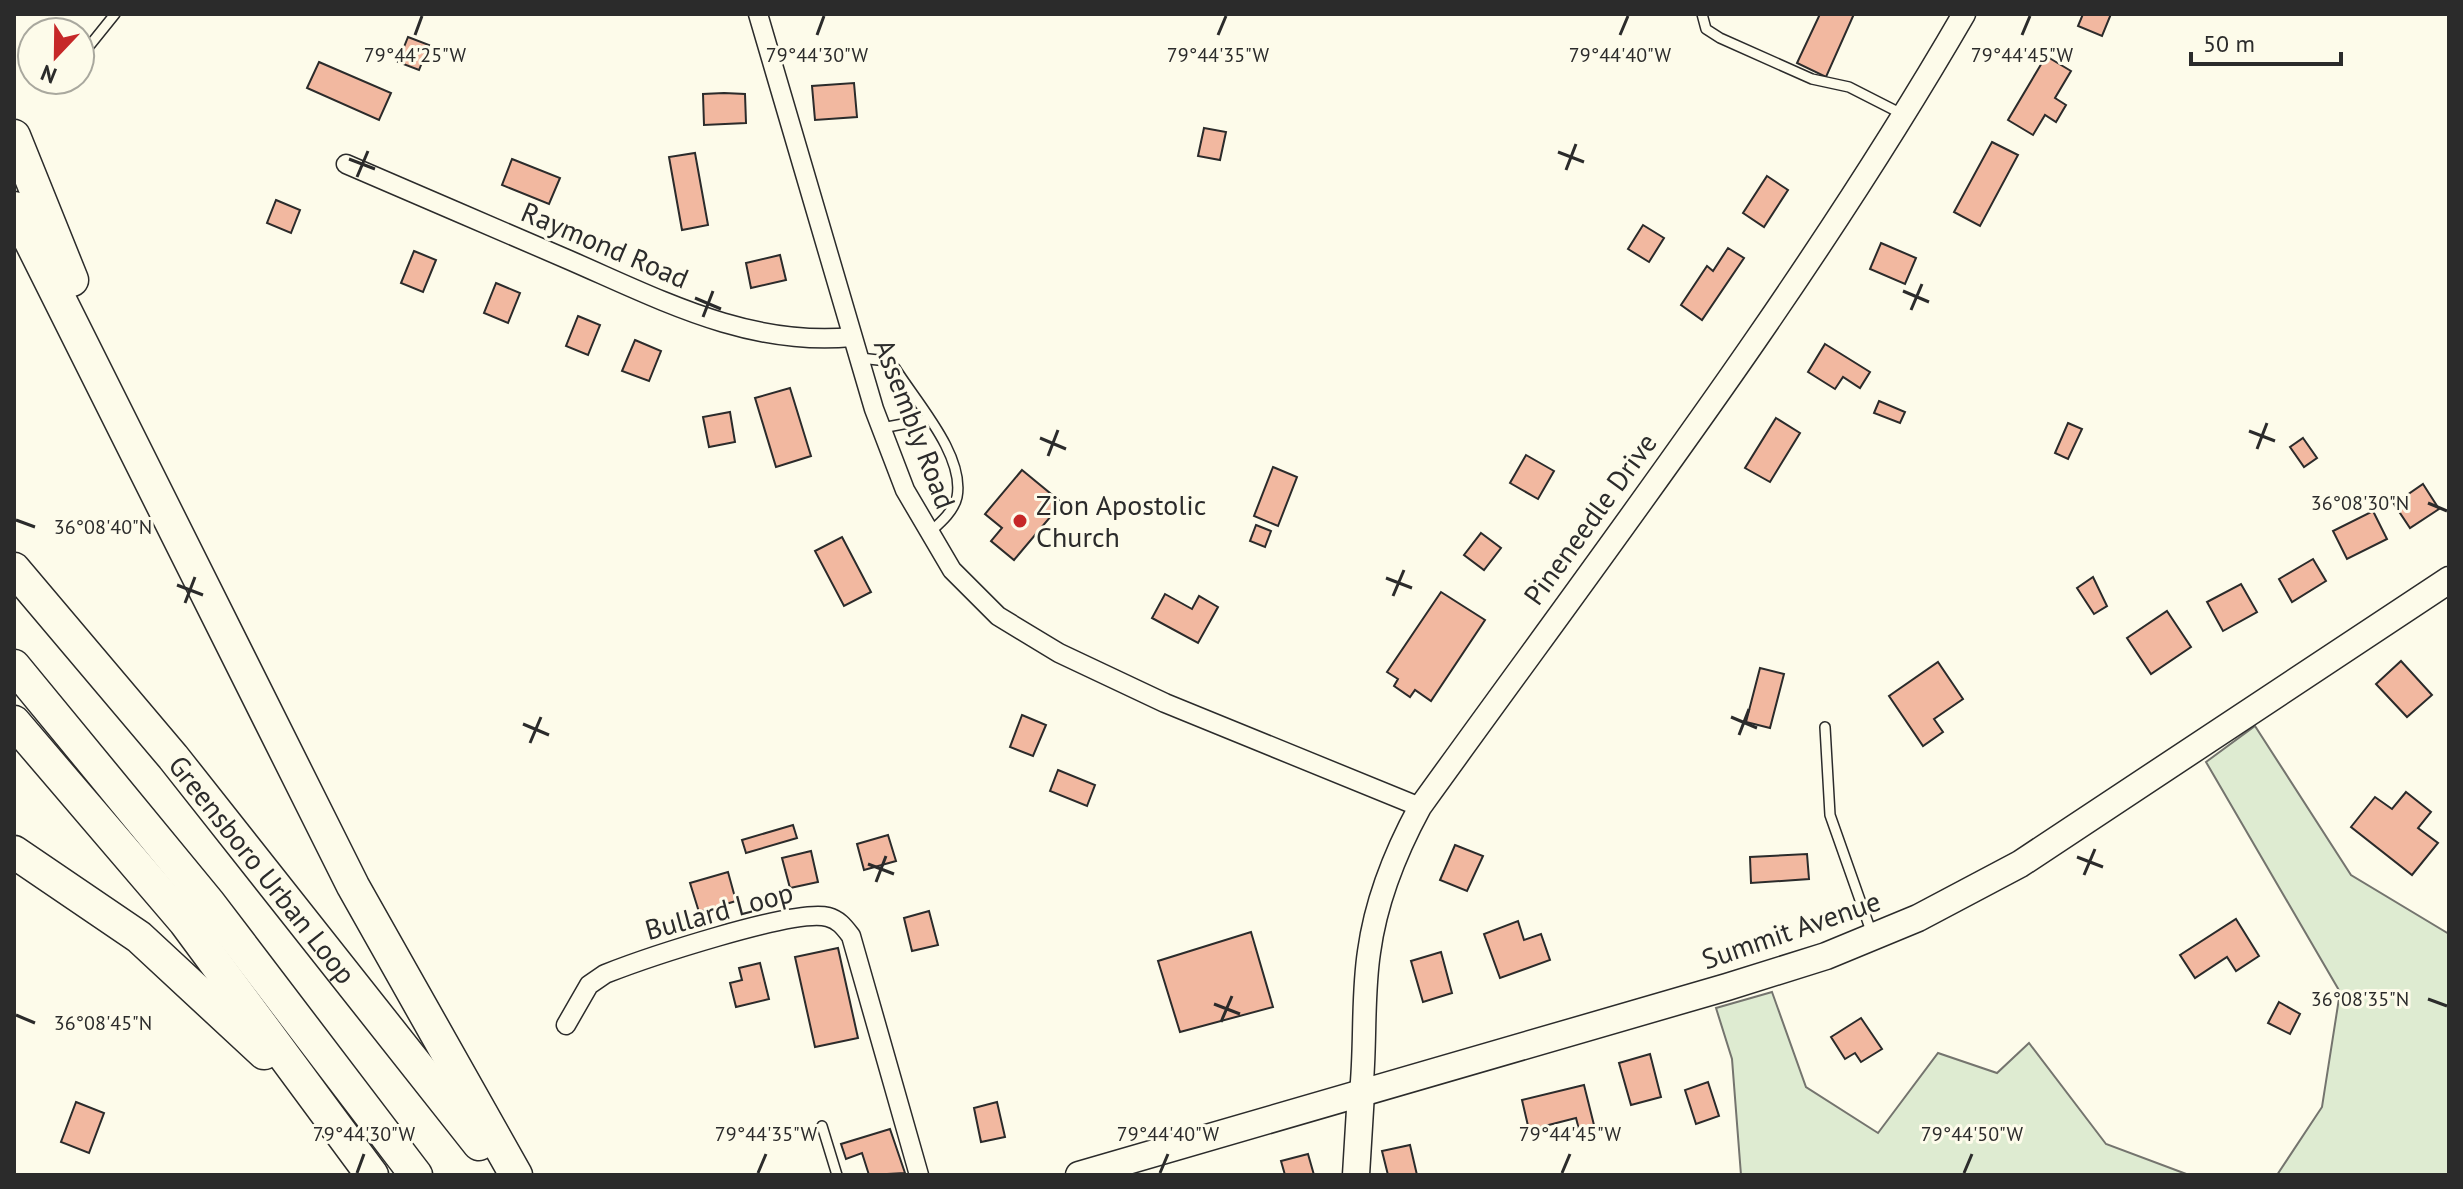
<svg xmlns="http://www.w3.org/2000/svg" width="2463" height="1189" font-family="'PT Sans',sans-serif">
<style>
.green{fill:#deebd1;stroke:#74746e;stroke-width:2}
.building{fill:#f2b8a0;stroke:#2b2b2b;stroke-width:2}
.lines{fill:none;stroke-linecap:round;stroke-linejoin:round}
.service-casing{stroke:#2b2b2b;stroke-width:12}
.minor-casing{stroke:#2b2b2b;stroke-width:21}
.tertiary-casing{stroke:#2b2b2b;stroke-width:25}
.secondary-casing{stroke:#2b2b2b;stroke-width:29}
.motorway-casing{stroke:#2b2b2b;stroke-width:35}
.service{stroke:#fdfbea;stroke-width:9}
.minor{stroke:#fdfbea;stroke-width:18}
.tertiary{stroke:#fdfbea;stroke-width:22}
.secondary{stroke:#fdfbea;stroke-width:26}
.motorway{stroke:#fdfbea;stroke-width:32}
.ticks{fill:none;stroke:#2b2b2b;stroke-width:3}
.poi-dot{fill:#c62828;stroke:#fdfbea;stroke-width:3}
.labels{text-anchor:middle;stroke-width:6;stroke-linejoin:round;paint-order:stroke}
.street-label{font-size:28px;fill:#2b2b2b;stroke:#fdfbea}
.poi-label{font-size:28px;fill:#2b2b2b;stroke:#fdfbea;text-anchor:start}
.ticks-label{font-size:20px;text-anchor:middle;fill:#2b2b2b;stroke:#fdfbea;stroke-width:6;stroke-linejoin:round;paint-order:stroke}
</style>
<rect width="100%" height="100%" fill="#fdfbea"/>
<g class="green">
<polygon points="2255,726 2351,875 2449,934 2449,1175 2277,1175 2322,1107 2340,992 2206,762"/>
<polygon points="1772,992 1806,1087 1878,1133 1938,1053 1997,1073 2029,1043 2106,1144 2189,1175 1741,1175 1732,1059 1716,1008"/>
</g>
<g class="building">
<polygon points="1820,14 1854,14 1826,77 1797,63"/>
<polygon points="2083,14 2111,14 2102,36 2078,26"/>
<polygon points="408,37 429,45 419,70 398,62"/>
<polygon points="2046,56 2071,71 2055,98 2066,105 2056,122 2045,115 2033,135 2008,120"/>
<polygon points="319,62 391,93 379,120 307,88"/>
<polygon points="854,83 857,117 815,120 812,86"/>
<polygon points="724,93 745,94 746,123 704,125 703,94"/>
<polygon points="1204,128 1226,132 1220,160 1198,156"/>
<polygon points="1992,142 2018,155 1980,226 1954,212"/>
<polygon points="695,153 708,225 682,230 669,157"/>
<polygon points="512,159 560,178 549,204 502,185"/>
<polygon points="1767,176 1788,190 1764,227 1743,213"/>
<polygon points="276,200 300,210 291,233 267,223"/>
<polygon points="1643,225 1664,238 1649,262 1628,249"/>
<polygon points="1881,243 1916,258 1905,284 1870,269"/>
<polygon points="1728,248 1744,258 1702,320 1681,305 1707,266 1713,271"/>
<polygon points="414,251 436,260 423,292 401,283"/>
<polygon points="780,255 786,280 751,288 746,263"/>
<polygon points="496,283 520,293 508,323 484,313"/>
<polygon points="578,316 600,325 588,355 566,346"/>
<polygon points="635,340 661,351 649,381 622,371"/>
<polygon points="1825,344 1870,372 1860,388 1843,377 1835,389 1808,372"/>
<polygon points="790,388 811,456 776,467 755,398"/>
<polygon points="1879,401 1905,412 1900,423 1874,413"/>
<polygon points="730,412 735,442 709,447 703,417"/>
<polygon points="1776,418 1800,433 1770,482 1745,468"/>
<polygon points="2068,423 2082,429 2068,459 2055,453"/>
<polygon points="2303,438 2317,458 2304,467 2290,447"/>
<polygon points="1526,455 1554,471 1538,499 1510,483"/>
<polygon points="1273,467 1297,477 1278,526 1254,516"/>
<polygon points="1022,470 1062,503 1014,560 991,541 1002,528 985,514"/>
<polygon points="2423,484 2439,509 2410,528 2394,504"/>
<polygon points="2373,511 2387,539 2347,559 2333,531"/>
<polygon points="1256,525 1271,531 1265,547 1250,541"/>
<polygon points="1481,533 1501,548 1484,570 1464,555"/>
<polygon points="842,537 871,592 844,606 815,551"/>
<polygon points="2313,559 2326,581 2292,602 2279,579"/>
<polygon points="2093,577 2107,606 2094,614 2077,588"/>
<polygon points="2241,584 2257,612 2223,631 2207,602"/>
<polygon points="1441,592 1485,620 1431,701 1415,690 1410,697 1394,686 1398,679 1387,672"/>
<polygon points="1165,594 1192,609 1199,596 1218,607 1198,643 1152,618"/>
<polygon points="2167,611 2191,647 2151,674 2127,638"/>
<polygon points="2401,661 2432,695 2407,717 2376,684"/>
<polygon points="1938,662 1963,699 1934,719 1943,732 1923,746 1889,696"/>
<polygon points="1760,668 1784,674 1770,728 1746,722"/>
<polygon points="1022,715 1046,725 1033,756 1010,747"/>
<polygon points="1058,770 1095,785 1087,806 1050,791"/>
<polygon points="2406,792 2431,812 2418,828 2438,843 2412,875 2351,827 2375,797 2392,809"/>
<polygon points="793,825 797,838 746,853 742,840"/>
<polygon points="888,835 896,861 864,870 857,844"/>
<polygon points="1455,845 1483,856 1467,891 1440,880"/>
<polygon points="811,851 818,882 790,888 782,858"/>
<polygon points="1807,854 1809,879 1751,883 1750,857"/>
<polygon points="728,872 736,901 699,912 690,883"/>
<polygon points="929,911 938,945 912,951 904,918"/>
<polygon points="2236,919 2259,956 2236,971 2227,957 2195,978 2180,955"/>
<polygon points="1518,921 1524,940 1541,934 1550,960 1500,978 1484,934"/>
<polygon points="1251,932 1273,1007 1180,1032 1158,961"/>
<polygon points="838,948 858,1038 815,1047 795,957"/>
<polygon points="1441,952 1452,993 1423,1002 1411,961"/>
<polygon points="760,963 769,999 736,1007 730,983 742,980 739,968"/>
<polygon points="2279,1002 2300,1014 2290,1034 2268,1023"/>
<polygon points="1861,1018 1882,1049 1861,1062 1855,1053 1845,1059 1831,1037"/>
<polygon points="1650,1054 1661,1097 1631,1105 1619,1063"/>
<polygon points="1708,1082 1719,1116 1696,1124 1685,1090"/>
<polygon points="1584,1085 1596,1133 1581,1137 1576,1118 1529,1130 1522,1100"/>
<polygon points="76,1102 104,1113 89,1153 61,1142"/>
<polygon points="997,1102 1005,1137 981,1142 974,1108"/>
<polygon points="890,1129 905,1173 869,1175 862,1153 846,1159 841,1144"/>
<polygon points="1410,1145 1417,1175 1388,1175 1382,1151"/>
<polygon points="1308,1154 1314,1175 1285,1175 1281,1161"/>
</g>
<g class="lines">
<defs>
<g id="service">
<polyline points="1702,14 1706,29 1720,38 1812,79 1849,87 1902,114"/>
<polyline points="82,55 115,14"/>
<path d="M860 358 887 361 895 368C916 402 965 455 957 497 954 511 940 523 930 532"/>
<polyline points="882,428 929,419"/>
<polyline points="1825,727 1830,815 1872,934"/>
<polyline points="822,1126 837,1175"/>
</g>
<g id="minor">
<polyline points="758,14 874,409 905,490 952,570 998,616 1059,653 1165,703 1420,807"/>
<path d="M346 164C420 196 495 228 569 260 661 300 749 347 852 337"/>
<path d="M566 1025 589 985 605 974C643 959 794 908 828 917 839 920 844 927 851 936L919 1175"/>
</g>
<path id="tertiary" d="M1361 1093C1366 1046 1362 998 1369 952 1376 900 1395 853 1420 807 1607 547 1803 292 1964 14"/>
<g id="secondary">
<polyline points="1079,1175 1727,987 1826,956 1918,918 2020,864 2449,580"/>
<polyline points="1356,1175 1361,1093"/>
</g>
<g id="motorway">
<polyline points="14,136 72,280"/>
<polyline points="14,208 353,886 516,1175"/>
<path id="s1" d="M14 569 173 757 479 1144"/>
<polyline points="14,666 209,903 416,1175"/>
<polyline points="14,722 185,922 372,1175"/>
<polyline points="14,852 139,937 264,1053"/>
</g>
</defs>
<use href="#service" class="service-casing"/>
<use href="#minor" class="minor-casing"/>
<use href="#tertiary" class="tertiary-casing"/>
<use href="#secondary" class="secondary-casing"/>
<use href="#motorway" class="motorway-casing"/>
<use href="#service" class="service"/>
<use href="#minor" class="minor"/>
<use href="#tertiary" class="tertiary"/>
<use href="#secondary" class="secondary"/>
<use href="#motorway" class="motorway"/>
</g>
<path class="ticks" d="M415 35 422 16M817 35 824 16M1218 35 1226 16M1620 35 1628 16M2022 35 2030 16M1558 152 1584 162M349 159 375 169M1566 170 1576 144M357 177 368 151M1903 291 1929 302M695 298 721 309M1911 310 1922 284M703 317 713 291M2249 431 2275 441M1040 438 1066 449M2257 449 2267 423M1048 456 1058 430M2428 503 2447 511M16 520 35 527M1386 578 1412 588M177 585 203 595M1393 596 1404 570M185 603 195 577M1731 717 1757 728M523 724 549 735M1739 735 1749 709M530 743 541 717M2077 857 2103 867M868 864 894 874M2084 875 2095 849M876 882 886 856M2428 999 2447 1006M1214 1004 1240 1014M16 1015 35 1023M1221 1022 1232 996M357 1173 364 1154M758 1173 766 1154M1160 1173 1168 1154M1562 1173 1570 1154M1964 1173 1972 1154"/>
<circle class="poi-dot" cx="1020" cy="521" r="8"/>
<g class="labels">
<g class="street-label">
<text transform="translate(605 245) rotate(23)" y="10">Raymond Road</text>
<text transform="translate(915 424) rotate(69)" y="10">Assembly Road</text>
<text transform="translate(1590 519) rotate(-54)" y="10">Pineneedle Drive</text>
<text dy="10" stroke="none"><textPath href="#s1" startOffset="390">Greensboro Urban Loop</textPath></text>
<text transform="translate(719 911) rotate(-15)" y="10">Bullard Loop</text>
<text transform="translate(1791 930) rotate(-19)" y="10">Summit Avenue</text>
</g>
<g class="poi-label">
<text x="1036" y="515">Zion Apostolic<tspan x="1036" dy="32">Church</tspan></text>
</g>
</g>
<g class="ticks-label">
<text x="415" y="62">79°44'25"W</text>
<text x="817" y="62">79°44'30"W</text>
<text x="1218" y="62">79°44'35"W</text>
<text x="1620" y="62">79°44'40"W</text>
<text x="2022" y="62">79°44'45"W</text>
<text x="2360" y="510">36°08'30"N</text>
<text x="103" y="534">36°08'40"N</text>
<text x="2360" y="1006">36°08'35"N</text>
<text x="103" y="1030">36°08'45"N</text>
<text x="364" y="1141">79°44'30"W</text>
<text x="766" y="1141">79°44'35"W</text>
<text x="1168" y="1141">79°44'40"W</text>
<text x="1570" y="1141">79°44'45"W</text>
<text x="1972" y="1141">79°44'50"W</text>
</g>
<rect width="2463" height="1189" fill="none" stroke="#2b2b2b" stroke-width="32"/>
<g transform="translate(56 56) rotate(202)"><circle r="38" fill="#fdfbea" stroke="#a9a89e" stroke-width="2"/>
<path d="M0-6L14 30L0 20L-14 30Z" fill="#c62828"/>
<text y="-12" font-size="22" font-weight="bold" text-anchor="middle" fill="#2b2b2b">N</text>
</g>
<path d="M2191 52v12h150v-12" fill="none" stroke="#2b2b2b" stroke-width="4"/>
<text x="2203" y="52" font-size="24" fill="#2b2b2b" stroke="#fdfbea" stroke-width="6" paint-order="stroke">50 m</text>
</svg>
